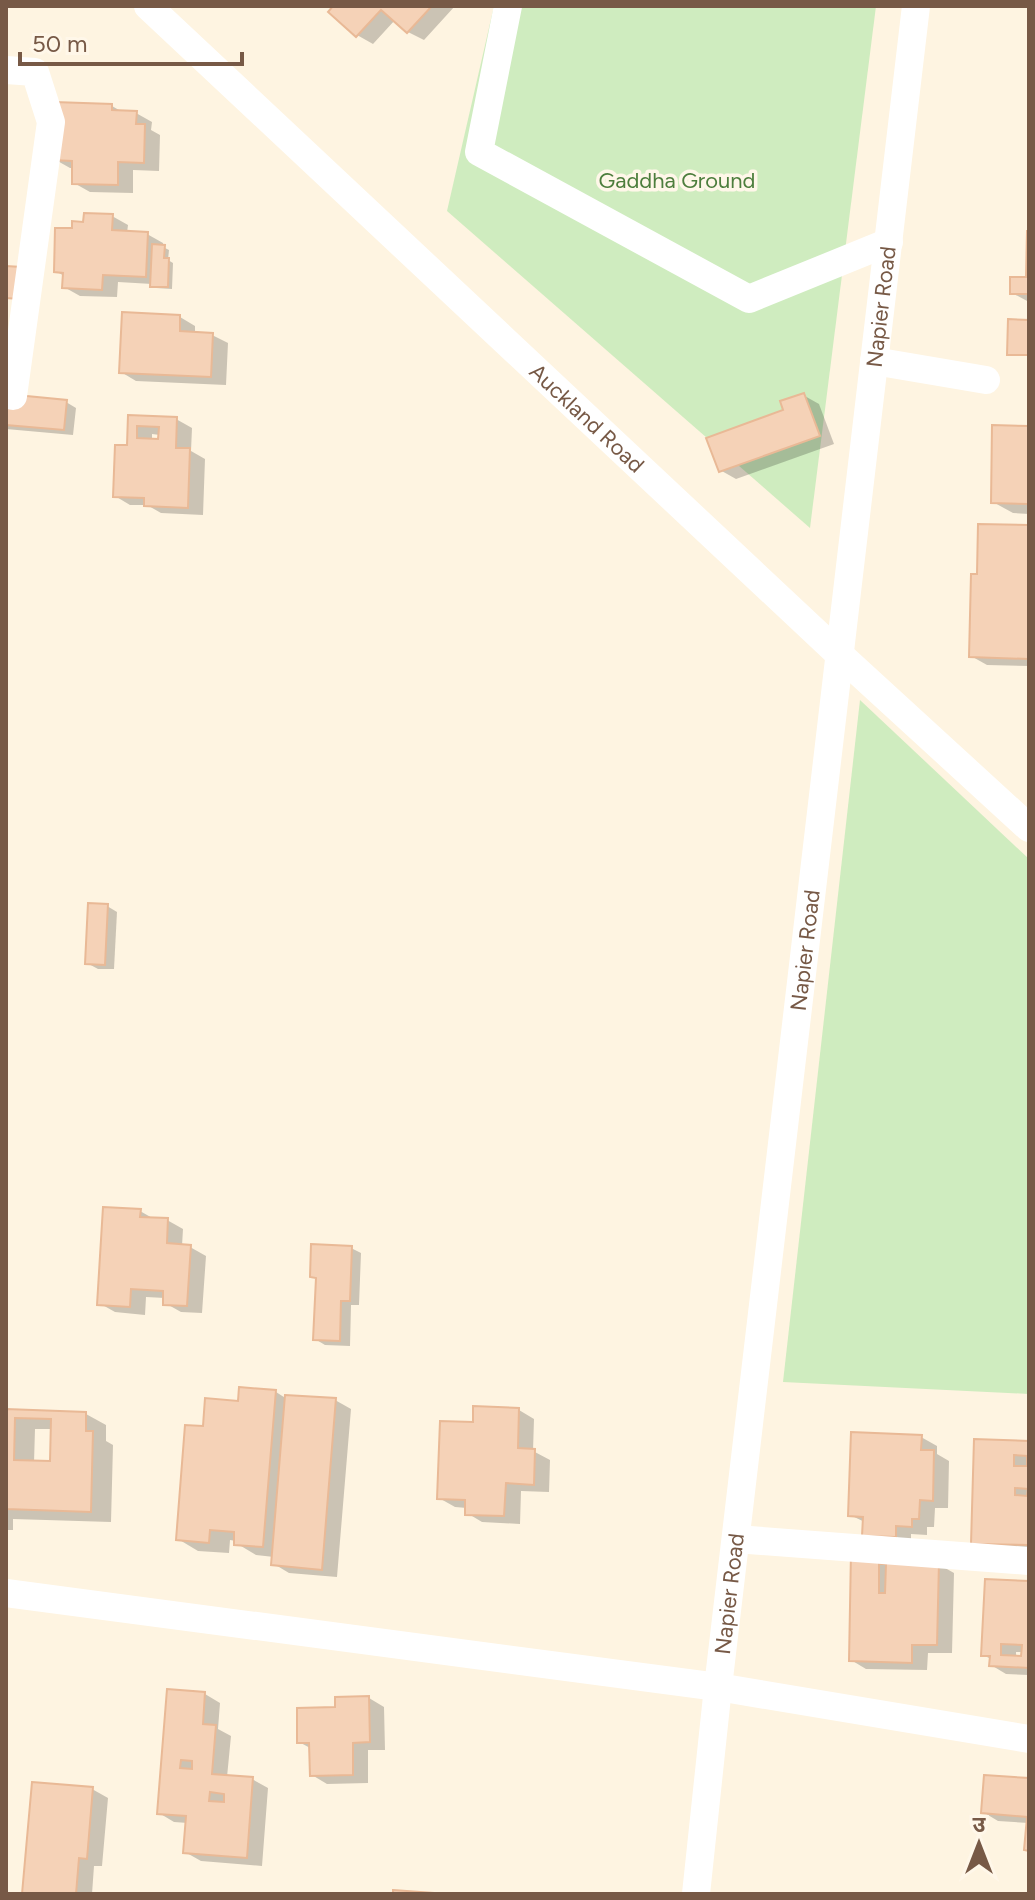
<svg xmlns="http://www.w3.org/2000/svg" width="1035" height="1900" font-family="Figtree,'Noto Sans Devanagari',sans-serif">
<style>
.green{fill:#cfecbf}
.shadow{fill:#0003;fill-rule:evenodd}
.building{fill:#f5d2b7;stroke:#e9b996;stroke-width:2;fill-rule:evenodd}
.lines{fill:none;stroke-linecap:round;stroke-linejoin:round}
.minor{stroke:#fff;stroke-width:28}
.labels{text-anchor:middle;stroke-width:7;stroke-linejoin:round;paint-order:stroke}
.park-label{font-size:22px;fill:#4d7e3d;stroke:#fff7e9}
.street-label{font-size:22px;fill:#775946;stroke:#fff7e9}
</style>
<rect width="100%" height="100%" fill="#fef4e1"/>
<g class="green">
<polygon points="494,6 876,6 810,528 447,211"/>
<polygon points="860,700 1029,859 1029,1394 783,1382"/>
</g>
<g class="shadow">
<polygon points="335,6 455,6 424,40 408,32 395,20 373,44 357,35 331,11"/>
<polygon points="112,106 124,113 136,113 152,122 151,130 160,135 159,171 133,170 133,193 90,192 74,183 74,168 70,168 54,159"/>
<polygon points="112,216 128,225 127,233 147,234 163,243 163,247 169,250 168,260 173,263 172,289 156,288 152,286 152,284 118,282 117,297 80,296 64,287 64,276 56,271 73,230 85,224"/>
<polygon points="1029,236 1029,302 1012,293 1028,278"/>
<polygon points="180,317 195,326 195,334 212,335 228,343 226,385 136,381 121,372"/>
<polygon points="6,357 7,396 66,402 76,408 73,435 6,429"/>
<polygon points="803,395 819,404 834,444 736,479 720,470"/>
<path d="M130 417 176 419 192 428 191 451 205 459 203 515 161 513 147 505H130L115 496 129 447ZM152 434 160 435V441L152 440Z"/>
<polygon points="1029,428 1029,514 1013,513 993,502"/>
<polygon points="1029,527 1029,666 987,665 971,656"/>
<polygon points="107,906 117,912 114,969 98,969 87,963"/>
<polygon points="140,1211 154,1219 167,1220 183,1229 182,1246 190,1247 206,1256 202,1313 181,1312 165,1303 165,1298 146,1297 145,1315 115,1312 99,1303"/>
<polygon points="351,1248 361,1253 359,1305 351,1305 350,1346 325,1345 315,1339 318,1279 312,1276"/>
<polygon points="276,1392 287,1399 335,1400 351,1409 337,1577 289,1573 274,1564 274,1557 256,1555 236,1543 236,1541 230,1540 229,1553 198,1551 178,1539 205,1428 239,1403"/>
<polygon points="519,1410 534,1419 533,1451 550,1460 549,1492 521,1491 520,1524 482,1522 467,1513 467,1508 455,1507 439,1498 475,1424"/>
<path d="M6 1411 86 1414 106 1425V1441L113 1445 111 1522 13 1519V1530H6ZM35 1429H53L52 1463H34Z"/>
<polygon points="921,1437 937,1446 937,1454 949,1461 948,1508 935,1508 934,1527 927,1527 927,1535 911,1534 911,1544 850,1515"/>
<polygon points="976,1441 1029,1443 1029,1555 993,1554"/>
<polygon points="853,1554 938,1564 954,1573 952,1653 928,1653 927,1670 866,1669 851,1660"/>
<path d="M1029 1583V1675L1006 1674 991 1665V1659L983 1655ZM1016 1652H1024L1023 1658 1016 1657Z"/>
<polygon points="205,1694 220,1703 218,1729 231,1736 227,1777 252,1779 268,1788 262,1866 201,1861 185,1852 188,1823 174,1822 159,1813"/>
<polygon points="369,1698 384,1707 385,1750 368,1750 368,1783 327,1784 312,1775 312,1749 299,1742 337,1709"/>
<polygon points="1029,1780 1029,1851 1029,1823 998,1821 983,1812"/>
<polygon points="92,1789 108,1798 102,1866 94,1866 92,1894 24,1894"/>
</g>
<g class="building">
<polygon points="333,6 432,6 407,33 381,10 356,37 328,12"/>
<polygon points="54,102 112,104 112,110 137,111 136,124 145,124 144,163 118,162 118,185 72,184 72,161 52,160"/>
<polygon points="84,213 113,214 112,230 148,232 146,277 103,275 102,290 62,288 63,273 54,272 55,228 72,228 72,221 83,222"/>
<polygon points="1027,231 1029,231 1029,294 1010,294 1010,277 1026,277"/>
<polygon points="152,244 165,245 164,258 169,258 168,287 150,287"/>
<polygon points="6,266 21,267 19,299 6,298"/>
<polygon points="122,312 180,315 180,331 213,333 211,377 119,373"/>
<polygon points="1008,319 1029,320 1029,355 1007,355"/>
<polygon points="804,393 820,436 719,472 706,438 783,410 780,401"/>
<polygon points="6,394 67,400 64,430 6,425"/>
<path d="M128 415 177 417 176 448H190L188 508 144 506V498L113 497 115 445H127ZM137 426 159 427 158 439 137 438Z"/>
<polygon points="992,425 1029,426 1029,504 991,503"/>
<polygon points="978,524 1029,525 1029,659 969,657 971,574 977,574"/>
<polygon points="88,903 108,904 105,965 85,964"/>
<polygon points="103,1207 141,1209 140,1217 168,1218 167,1243 191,1245 187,1306 163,1305 163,1291 131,1289 130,1307 97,1305"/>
<polygon points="311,1244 352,1246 350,1301 341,1301 340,1341 313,1340 316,1278 310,1277"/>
<polygon points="239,1387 276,1390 263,1547 234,1545 234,1532 210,1530 209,1543 176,1540 185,1425 203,1426 205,1398 238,1401"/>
<polygon points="285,1395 336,1398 322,1570 271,1565"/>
<polygon points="473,1406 519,1408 518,1448 535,1449 534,1485 506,1483 504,1516 465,1515 465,1500 437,1499 440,1421 473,1422"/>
<path d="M6 1409 86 1412V1431H93L91 1512 6 1509ZM15 1418 51 1419 50 1461 14 1460Z"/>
<polygon points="851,1432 922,1435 921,1450 934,1450 933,1501 920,1500 919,1519 912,1519 912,1527 896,1526 896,1537 862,1536 863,1517 848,1516"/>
<path d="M974 1439 1029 1441V1545L971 1544ZM1014 1455 1027 1456V1466H1014ZM1015 1488 1028 1489 1027 1496 1015 1495Z"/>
<path d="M851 1552 939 1562 937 1645H912V1663L849 1661ZM879 1564H886L885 1593H879Z"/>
<path d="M985 1579 1029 1581V1668L989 1666 990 1656H981ZM1001 1644 1022 1645 1021 1656 1001 1655Z"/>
<path d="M167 1689 205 1692 203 1724 216 1725 212 1774 253 1777 247 1858 183 1853 186 1816 157 1814ZM181 1760 192 1761V1769L180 1768ZM210 1792 224 1794V1802L209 1801Z"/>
<polygon points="369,1696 370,1742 353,1743 353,1775 310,1776 309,1743 297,1743 297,1708 335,1707 335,1697"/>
<polygon points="984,1775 1029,1778 1029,1851 1024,1850 1027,1817 981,1813"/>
<polygon points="32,1782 93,1787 87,1859 79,1858 76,1894 22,1894"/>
<polygon points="393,1890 448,1894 393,1894"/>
</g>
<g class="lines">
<g class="minor">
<path id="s1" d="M148 6 840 655 1029 828"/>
<polyline points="508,6 479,152 749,299 889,242"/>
<polyline points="6,70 35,72 51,122 13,396"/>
<polyline points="874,361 986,380"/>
<polyline points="736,1539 1029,1561"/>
<polyline points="6,1593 718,1687 1029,1739"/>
<path id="s2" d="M696 1894 718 1687 916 6"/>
</g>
</g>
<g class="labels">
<g class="park-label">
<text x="677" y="188">Gaddha Ground</text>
</g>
<g class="street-label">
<text dy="8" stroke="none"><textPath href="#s2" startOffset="1598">Napier Road</textPath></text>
<text dy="8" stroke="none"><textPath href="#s1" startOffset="602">Auckland Road</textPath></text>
<text dy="8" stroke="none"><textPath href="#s2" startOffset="950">Napier Road</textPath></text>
<text dy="8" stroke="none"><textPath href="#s2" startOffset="302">Napier Road</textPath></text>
</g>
</g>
<rect width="1035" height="1900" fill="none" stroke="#775946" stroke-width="16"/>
<g transform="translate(979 1844)" stroke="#fff7e9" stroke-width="6" paint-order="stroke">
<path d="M0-6L14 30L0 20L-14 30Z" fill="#775946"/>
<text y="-12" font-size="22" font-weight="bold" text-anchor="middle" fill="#775946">उ</text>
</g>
<path d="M20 52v12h222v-12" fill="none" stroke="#775946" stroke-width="4"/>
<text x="32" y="52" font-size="24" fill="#775946" stroke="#fff7e9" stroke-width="6" paint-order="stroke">50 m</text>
</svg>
